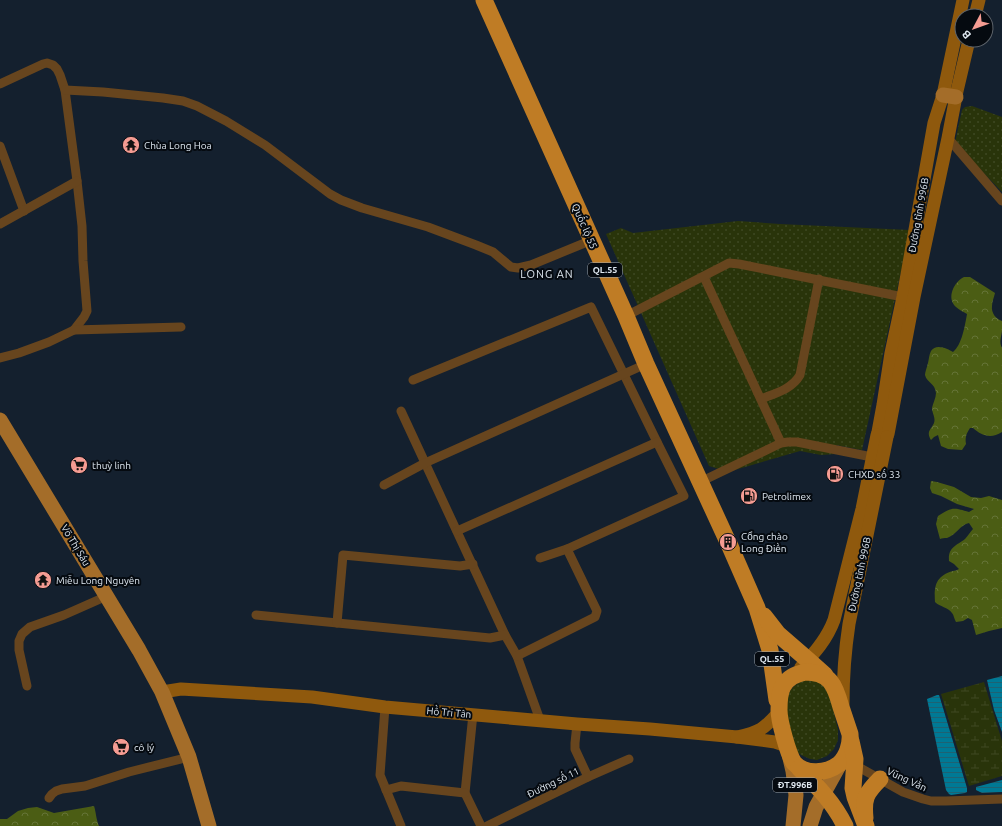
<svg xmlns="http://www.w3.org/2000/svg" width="1002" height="826" font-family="Ubuntu,sans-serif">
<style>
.grass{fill:url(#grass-dots)}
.forest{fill:url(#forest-crowns)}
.wetland{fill:url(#wetland-marsh)}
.water{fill:url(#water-rules)}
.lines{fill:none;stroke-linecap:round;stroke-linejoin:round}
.street{stroke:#67451e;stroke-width:9}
.secondary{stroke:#8f590d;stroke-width:13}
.primary{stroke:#a46d29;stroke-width:15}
.highway{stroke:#bf7c25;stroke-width:17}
.labels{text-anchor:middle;stroke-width:4;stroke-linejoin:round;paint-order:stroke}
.shield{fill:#050a10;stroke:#9ea6ae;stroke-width:1}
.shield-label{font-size:9px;font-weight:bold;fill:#e0e9f2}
.poi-label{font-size:10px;fill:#e0e9f2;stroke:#050a10;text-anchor:start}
.street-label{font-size:10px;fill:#e0e9f2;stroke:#050a10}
.neighbourhood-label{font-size:11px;letter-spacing:1px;fill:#e0e9f2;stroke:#050a10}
</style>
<defs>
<pattern id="grass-dots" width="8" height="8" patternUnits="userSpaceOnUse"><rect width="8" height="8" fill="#29340a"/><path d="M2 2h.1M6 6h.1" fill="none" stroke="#3e4822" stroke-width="1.8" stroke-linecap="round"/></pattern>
<pattern id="forest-crowns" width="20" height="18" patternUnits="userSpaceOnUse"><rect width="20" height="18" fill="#4b5d14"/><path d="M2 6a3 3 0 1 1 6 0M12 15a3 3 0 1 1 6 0" fill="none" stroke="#657437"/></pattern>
<pattern id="wetland-marsh" width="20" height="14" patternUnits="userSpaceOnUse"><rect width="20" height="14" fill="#29340a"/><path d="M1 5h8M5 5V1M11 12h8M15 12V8" fill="none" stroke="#3e4822"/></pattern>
<pattern id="water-rules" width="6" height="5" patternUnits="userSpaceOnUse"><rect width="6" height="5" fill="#007995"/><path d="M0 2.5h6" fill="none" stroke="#1e6273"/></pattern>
</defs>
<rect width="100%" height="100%" fill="#14202e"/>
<g class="grass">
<polygon points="972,106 1002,117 1002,192 955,143 962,110 965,107"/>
<polygon points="738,221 780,224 910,230 862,450 836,445 836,454 821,455 800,451 728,472 709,466 606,234 621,228 633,233"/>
<path d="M805 680 817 681 825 687 830 696 838 730V740L834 749 827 756 817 760 810 759 801 755 797 752 791 740 785 701C788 691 795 683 805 680Z"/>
</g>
<g class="forest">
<path d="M964 277H970L995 293C994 297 992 302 992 306 991 313 996 319 1002 321 1002 324 1002 328 1002 331 1001 338 999 342 1002 348V432C991 439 982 436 973 428H970C966 434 965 438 966 444L962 450 948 449 941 446 938 435 934 437 931 440C926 431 931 430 934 423 936 418 932 413 932 408 933 403 936 398 936 393 935 383 927 383 925 375 925 372 927 367 928 363 929 359 929 355 931 351 936 343 948 349 953 352 962 345 965 325 967 314 964 312 959 310 956 307 946 298 954 282 964 277Z"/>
<path d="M931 481 937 482 954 487 971 497 981 498 989 496 1002 500V628L989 631 976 635 972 620 968 618 963 621 956 622C954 619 954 615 952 613 948 607 940 607 935 602 934 587 935 576 953 571 955 571 957 570 959 569L954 564 949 561C948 547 956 546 965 539 968 536 970 532 973 529L969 523C960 525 956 535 947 538 944 538 942 538 940 539L936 524 938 516C952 507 953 507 969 512L974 509 957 504 941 496 932 493 930 488Z"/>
<path d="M94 806C96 812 96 819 99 826H0V819H7L18 811 28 808 37 807 54 813Z"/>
</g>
<polygon class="wetland" points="984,682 1002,741 1002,776 969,786 941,694"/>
<g class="water">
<polygon points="1002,676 1002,732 994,710 987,680"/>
<polygon points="937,695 939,695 940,698 967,788 967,792 965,793 951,795 949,794 946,790 927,699"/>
<polygon points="1002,780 1002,792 982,793 976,790 976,787"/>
</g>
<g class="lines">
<g class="street">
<polyline points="0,84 43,64 47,63 53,65 57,69 60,75 65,90 77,181 82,226 83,261 87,311 84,317 74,330"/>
<polyline points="65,90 103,92 163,98 183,101 197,106 226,121 265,145 330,194 341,200 362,208 428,227 476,245 493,252 511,267 518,268 531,265 592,240"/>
<polyline points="948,138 1002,201"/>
<polyline points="0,146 24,211"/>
<polyline points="0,224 77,181"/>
<polyline points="704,277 781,443"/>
<polyline points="626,316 729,263 739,264 903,297"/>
<polyline points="0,358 19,353 49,342 74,330 181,327"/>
<polyline points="413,380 591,307 657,442 684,496 567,549 540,558"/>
<path d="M761 399C776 393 792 389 800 375L819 279"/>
<polyline points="401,411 505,635 517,656 540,720"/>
<polyline points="700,482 781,443 788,442 797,442 872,457"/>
<polyline points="384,485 425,463 646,364"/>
<polyline points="457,531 657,442"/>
<polyline points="256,615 490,638 505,635"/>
<polyline points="337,623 343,555 460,566 473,564"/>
<polyline points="517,656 595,617 597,611 567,549"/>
<polyline points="27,686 19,650 19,641 22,634 30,627 64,615 107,596"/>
<polyline points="385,707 380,775 401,826"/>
<polyline points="473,714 465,793 481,826"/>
<polyline points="577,724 575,743 575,749 588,777"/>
<polyline points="855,765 903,792 923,799 931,801 946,801 1002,799"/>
<polyline points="386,790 401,786 465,793"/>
<polyline points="49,798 52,794 56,791 62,789 85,786 129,772 189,757"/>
<polyline points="487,826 588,777 629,759"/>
</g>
<g class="secondary">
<polyline points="975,16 979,0"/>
<polyline points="878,432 883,405 891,353 903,297 934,123 943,95 963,0"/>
<polyline points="888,434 914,297 948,138 957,91 969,40"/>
<path d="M801 667C815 653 827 639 834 620L862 509 877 435"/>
<polyline points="162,692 181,689 312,697 385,707 577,724 650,729 737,737"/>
<path d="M843 704C843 677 845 650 849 624L887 437"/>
<path d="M779 712C764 729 760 732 737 737L775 742 787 746"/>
</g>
<g class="primary">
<polyline points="943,95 956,97"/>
<polyline points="0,420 139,650 162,692 189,757 209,826"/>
<polyline points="789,754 793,771 796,795 793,826"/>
<polyline points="810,826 816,807 841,762"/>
</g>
<g class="highway">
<polyline points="484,0 626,316 646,364 727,540"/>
<polyline points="729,544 757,608 770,650 777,700"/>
<polyline points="764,616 778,634 808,660 825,675"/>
<path d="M805 672C830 672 835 685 841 707 844 716 847 725 850 734 851 744 847 757 839 764 827 773 806 776 794 763 788 754 779 721 779 710 779 703 779 693 783 686 789 677 794 675 805 672Z"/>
<polyline points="851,741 855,759 853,788 855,797 866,826"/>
<path d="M799 768C817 786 834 803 845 826"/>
<path d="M865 818C863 798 866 793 880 779"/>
</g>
</g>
<defs>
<symbol id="temple-disc" viewBox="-11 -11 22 22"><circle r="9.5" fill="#f59c93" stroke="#050a10"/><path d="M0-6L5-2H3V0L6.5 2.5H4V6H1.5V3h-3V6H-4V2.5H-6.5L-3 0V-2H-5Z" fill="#111"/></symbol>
<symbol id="supermarket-disc" viewBox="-11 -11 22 22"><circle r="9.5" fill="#f59c93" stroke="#050a10"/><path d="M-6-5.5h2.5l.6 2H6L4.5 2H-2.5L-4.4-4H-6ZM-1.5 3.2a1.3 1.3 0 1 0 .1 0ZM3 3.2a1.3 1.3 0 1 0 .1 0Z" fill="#111"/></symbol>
<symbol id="fuel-disc" viewBox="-11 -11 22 22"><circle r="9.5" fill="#f59c93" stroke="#050a10"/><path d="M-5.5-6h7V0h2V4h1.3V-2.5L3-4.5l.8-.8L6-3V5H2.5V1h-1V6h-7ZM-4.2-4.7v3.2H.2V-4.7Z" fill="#111"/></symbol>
<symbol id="building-disc" viewBox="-11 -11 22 22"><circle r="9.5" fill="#f59c93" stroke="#050a10"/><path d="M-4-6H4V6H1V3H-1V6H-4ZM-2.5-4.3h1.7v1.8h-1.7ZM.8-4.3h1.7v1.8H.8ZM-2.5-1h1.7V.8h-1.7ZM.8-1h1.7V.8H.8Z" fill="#111"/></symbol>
</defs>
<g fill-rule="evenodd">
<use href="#temple-disc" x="121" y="135" width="20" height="20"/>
<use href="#supermarket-disc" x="69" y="455" width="20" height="20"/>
<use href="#fuel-disc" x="825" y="464" width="20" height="20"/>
<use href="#fuel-disc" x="739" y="486" width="20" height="20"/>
<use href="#building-disc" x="718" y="532" width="20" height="20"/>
<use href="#temple-disc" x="33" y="570" width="20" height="20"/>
<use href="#supermarket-disc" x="111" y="737" width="20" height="20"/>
</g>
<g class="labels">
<g class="shield">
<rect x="588" y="263" width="34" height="14" rx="3"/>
<rect x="755" y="652" width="34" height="14" rx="3"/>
<rect x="773" y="778" width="44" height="14" rx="3"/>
</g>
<g class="shield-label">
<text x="605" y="273">QL.55</text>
<text x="772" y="662">QL.55</text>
<text x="795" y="788">ĐT.996B</text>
</g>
<g class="poi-label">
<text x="144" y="149">Chùa Long Hoa</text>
<text x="92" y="469">thuỳ linh</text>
<text x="848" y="478">CHXD số 33</text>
<text x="762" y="500">Petrolimex</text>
<text x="741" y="540">Cổng chào<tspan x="741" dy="12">Long Điền</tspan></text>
<text x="56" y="584">Miễu Long Nguyên</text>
<text x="134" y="751">cô lý</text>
</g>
<g class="street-label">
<text transform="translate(918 215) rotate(-80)" y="4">Đường tỉnh 996B</text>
<text transform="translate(585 226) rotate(66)" y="4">Quốc lộ 55</text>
<text transform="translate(76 545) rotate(59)" y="4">Võ Thị Sáu</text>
<text transform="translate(859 574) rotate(-78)" y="4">Đường tỉnh 996B</text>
<text transform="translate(449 712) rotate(5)" y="4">Hồ Tri Tân</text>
<text transform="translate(907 779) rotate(25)" y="4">Vũng Vằn</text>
<text transform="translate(553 782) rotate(-26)" y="4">Đường số 11</text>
</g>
<g class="neighbourhood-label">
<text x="547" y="278">LONG AN</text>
</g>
</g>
<g transform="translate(974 28) rotate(229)"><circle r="19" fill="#050a10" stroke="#5d636a"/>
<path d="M0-3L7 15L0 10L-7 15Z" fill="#f59c93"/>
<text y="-6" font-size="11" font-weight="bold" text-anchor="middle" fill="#e0e9f2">B</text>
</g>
</svg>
